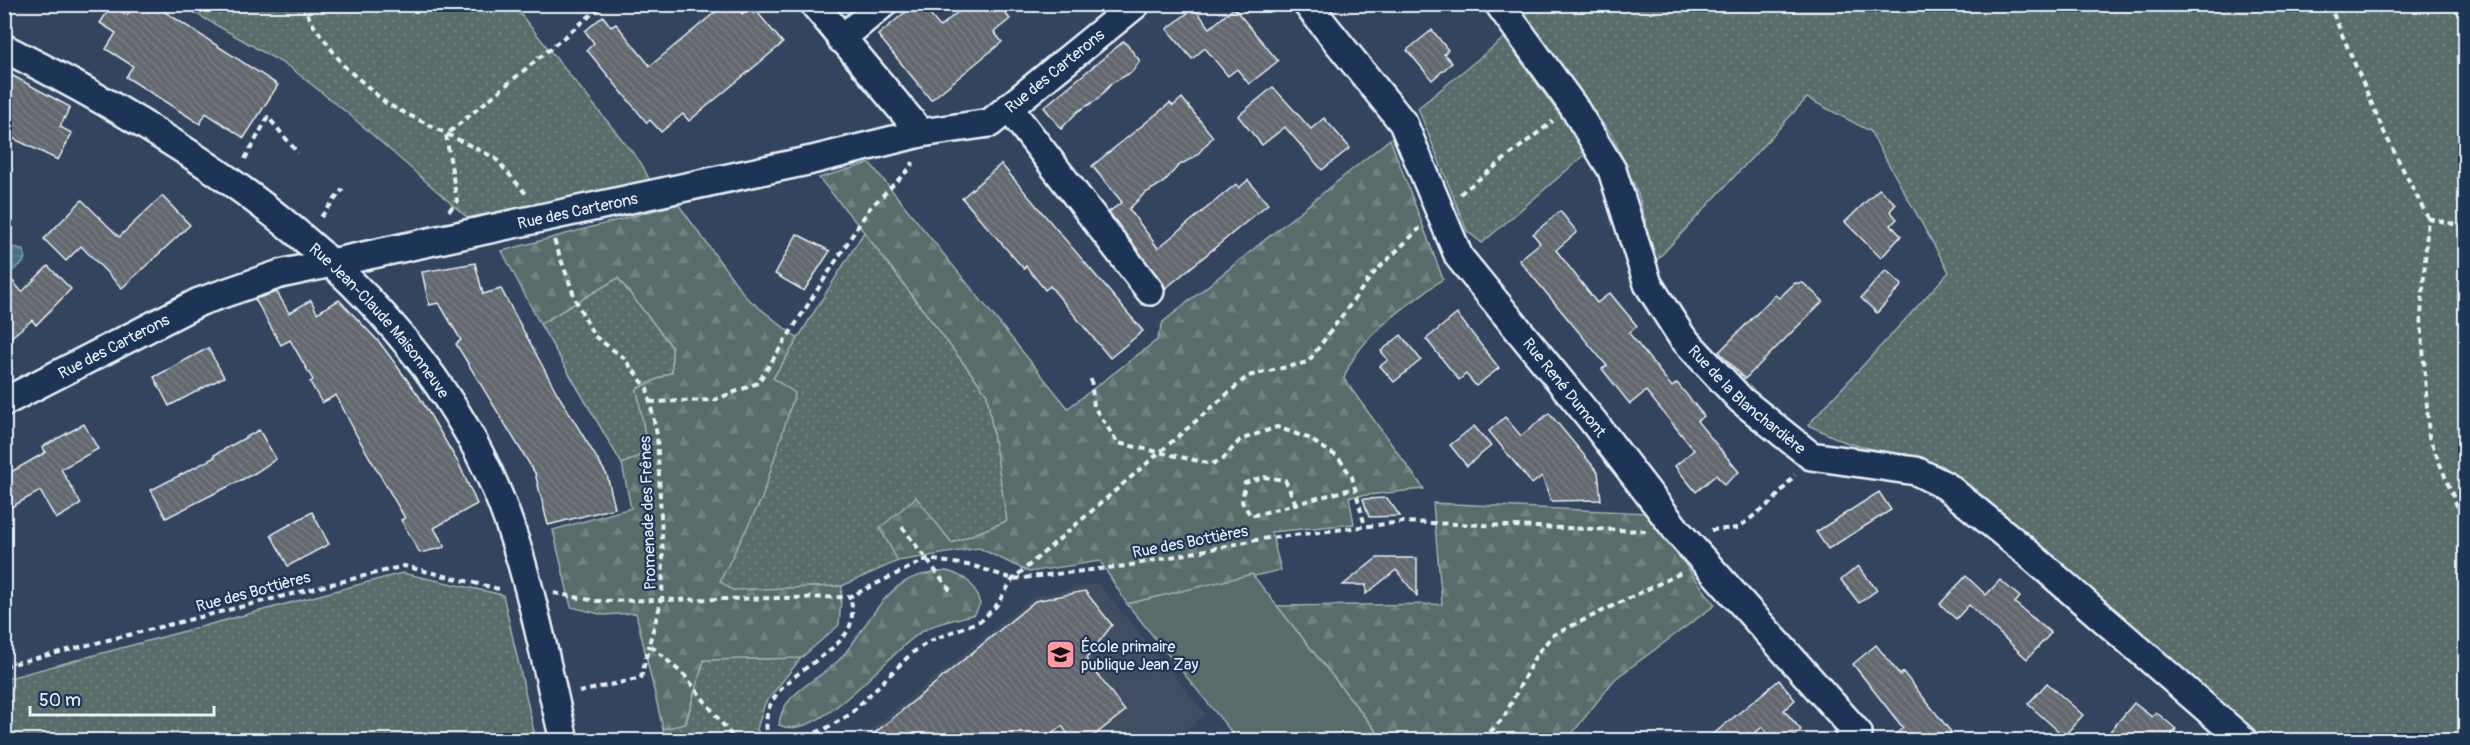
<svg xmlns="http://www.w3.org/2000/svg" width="2470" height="745" font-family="Pangolin,sans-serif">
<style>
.built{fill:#404e62}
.grass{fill:url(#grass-dots);stroke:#a0afb0;stroke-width:1.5}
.forest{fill:url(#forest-firs);stroke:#a0afb0;stroke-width:1.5}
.green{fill:#586d69;stroke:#a0afb0;stroke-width:1.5}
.water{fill:url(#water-rules);stroke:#85a3b5;stroke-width:1.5}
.building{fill:url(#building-back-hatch);stroke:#e8f1f8;stroke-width:1.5}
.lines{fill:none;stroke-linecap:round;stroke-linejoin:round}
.minor-casing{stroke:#e8f1f8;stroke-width:32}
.path{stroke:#e8f1f8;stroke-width:4;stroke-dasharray:6 4.5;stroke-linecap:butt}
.minor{stroke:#1d3557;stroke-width:27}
.labels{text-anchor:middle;stroke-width:4.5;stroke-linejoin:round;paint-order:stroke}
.street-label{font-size:16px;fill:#e8f1f8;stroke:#1d3557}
.poi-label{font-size:16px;fill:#e8f1f8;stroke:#1d3557;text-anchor:start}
</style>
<defs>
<pattern id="grass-dots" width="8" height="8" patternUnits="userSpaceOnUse" patternTransform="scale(1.5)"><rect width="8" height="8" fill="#586d69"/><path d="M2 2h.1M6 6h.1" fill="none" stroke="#70827f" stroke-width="1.8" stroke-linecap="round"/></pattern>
<pattern id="forest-firs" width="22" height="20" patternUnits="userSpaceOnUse" patternTransform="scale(1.5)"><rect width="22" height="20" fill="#586d69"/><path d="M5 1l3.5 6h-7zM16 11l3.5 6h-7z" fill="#70827f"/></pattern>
<pattern id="water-rules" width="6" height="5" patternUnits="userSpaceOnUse" patternTransform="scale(1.5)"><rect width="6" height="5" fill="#436f88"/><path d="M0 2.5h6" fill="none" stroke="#5e849a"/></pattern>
<pattern id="building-back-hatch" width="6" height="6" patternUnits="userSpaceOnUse" patternTransform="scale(1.5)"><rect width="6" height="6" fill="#62676d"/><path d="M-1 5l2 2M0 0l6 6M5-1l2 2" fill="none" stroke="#787d83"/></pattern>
</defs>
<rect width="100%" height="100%" fill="#32445e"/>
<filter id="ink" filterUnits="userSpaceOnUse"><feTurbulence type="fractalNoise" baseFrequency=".0167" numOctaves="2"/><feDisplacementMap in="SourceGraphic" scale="12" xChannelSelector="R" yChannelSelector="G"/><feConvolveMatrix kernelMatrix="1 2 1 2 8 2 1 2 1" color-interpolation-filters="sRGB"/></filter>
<g filter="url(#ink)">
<polygon class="built" points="1098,583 1206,714 1173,740 858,740 1034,596"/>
<g class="grass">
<polygon points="181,5 513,5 641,163 650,181 469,219 351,116 291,68"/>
<polygon points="1514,5 2465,5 2465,740 2262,740 2182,678 1941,465 1847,443 1808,425 1949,272 1870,131 1807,98 1656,261 1638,194 1613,137"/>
<polygon points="1504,38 1587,153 1482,243 1467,231 1418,108"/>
<polygon points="864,232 987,394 1007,521 952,543 880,528 898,561 842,586 732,590 719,581 762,498 773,378"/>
<polygon points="618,278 672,347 672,372 637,389 648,452 622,464 540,324"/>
<polygon points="402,573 503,595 536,740 5,740 5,679"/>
<polygon points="801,658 765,703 757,729 762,740 665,740 663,729 686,723 704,660"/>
</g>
<g class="forest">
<path d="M1390 139 1443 279C1410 304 1356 337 1344 379L1424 489 1349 497 1354 524 1271 532 1281 570 1127 604 1100 561 1029 572 979 548 898 561 880 528 916 497 952 543 1007 521 987 394 864 232 819 178 870 163 1068 408 1157 340 1163 322Z"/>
<polygon points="678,204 746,297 798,339 773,378 795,393 762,498 720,581 732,590 842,586 839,625 801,658 704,660 685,724 663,729 636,613 604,615 571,607 553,530 631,508 622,464 648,452 637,389 672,372 672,347 618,278 540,324 502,251"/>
<polygon points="1433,503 1647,513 1715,605 1615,679 1567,740 1383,740 1277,606 1442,604"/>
<path d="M947 571C967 577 975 584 980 604L975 614C959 619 939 622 926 629 892 647 820 745 779 725 780 694 819 680 839 660 861 637 876 600 903 583 916 574 932 573 947 571Z"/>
</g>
<polygon class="green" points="1252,574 1383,740 1238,740 1127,604"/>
<polygon class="water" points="15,247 23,250 25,257 23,263 5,276 5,255"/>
<g class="building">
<polygon points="134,4 153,4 278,85 244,138 206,113 200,124 126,77 133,66 106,49 116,33 100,23 112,5 127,15"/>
<polygon points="725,4 735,4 742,14 749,8 754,14 757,12 783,43 689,121 683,114 661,132 650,120 647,123 587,50 594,43 585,31 603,16 611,27 616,24 650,66"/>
<polygon points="915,4 921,4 940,27 967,4 998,4 1010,19 994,32 1002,42 931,100 878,35"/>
<polygon points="1194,8 1210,28 1234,8 1278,61 1249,84 1237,69 1228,76 1205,48 1192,59 1167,29"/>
<polygon points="1432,30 1448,50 1444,54 1452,63 1432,80 1407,50"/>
<polygon points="1124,41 1140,61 1132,72 1112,83 1097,100 1078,111 1061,129 1044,107"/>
<polygon points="4,71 70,107 60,127 72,133 58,160 4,134"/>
<polygon points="1273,87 1311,129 1324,118 1350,148 1322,170 1285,127 1262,145 1238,116"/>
<polygon points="1182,98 1213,137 1196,156 1178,166 1164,182 1144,194 1129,209 1158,248 1236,184 1239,188 1248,180 1268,204 1166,288 1109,212 1122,202 1092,166 1170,103 1173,106"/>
<polygon points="1001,164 1143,331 1110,358 1050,286 1045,290 1026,266 1024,269 962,198"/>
<polygon points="1879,189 1896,204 1890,211 1897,219 1891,225 1901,236 1881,258 1845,222"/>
<polygon points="162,196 190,225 122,288 81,246 66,261 44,239 82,200 119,237"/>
<polygon points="1560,211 1577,232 1556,250 1597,303 1610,293 1637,326 1629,333 1672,387 1677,383 1704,416 1697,421 1739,472 1724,485 1716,475 1696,492 1675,466 1694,450 1646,391 1630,404 1602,369 1607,366 1519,260 1540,243 1533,234"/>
<polygon points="797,234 830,251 804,291 775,274"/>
<polygon points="475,263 483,294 501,289 557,393 607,475 615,508 548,525 535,473 456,344 461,340 439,303 429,305 422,272"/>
<polygon points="48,266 71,289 36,325 32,320 4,343 4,271 22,292"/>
<polygon points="1886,270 1902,285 1877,313 1861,298"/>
<polygon points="1795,283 1803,283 1823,301 1745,379 1719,352 1775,295 1779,298"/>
<polygon points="277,292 289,313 311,300 317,313 339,300 380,343 419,396 459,464 477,504 434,528 445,547 420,553 401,520 405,518 357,436 336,395 322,403 310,382 313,380 290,340 281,345 255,299"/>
<polygon points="1457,314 1499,368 1476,386 1466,374 1459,380 1426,339"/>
<polygon points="1401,335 1421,360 1394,382 1380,366 1388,360 1381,351"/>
<polygon points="208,348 224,377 169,406 154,377"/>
<polygon points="1549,413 1598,472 1601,500 1551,501 1542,476 1532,484 1489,431 1505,417 1521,436"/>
<polygon points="84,424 98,449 61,469 81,504 56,519 40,491 4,511 4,476 46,452 42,447"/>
<polygon points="1474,426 1491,446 1467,466 1450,445"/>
<polygon points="259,430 276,459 255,473 166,518 151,490 215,457 214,455"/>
<polygon points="1879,492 1891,510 1828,549 1816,532"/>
<polygon points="1387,498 1400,516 1369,517 1363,499"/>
<polygon points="312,512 329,544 288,566 271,535"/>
<polygon points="1377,558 1417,558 1417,596 1396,570 1366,594 1366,585 1343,585"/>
<polygon points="1858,566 1877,590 1859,603 1841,580"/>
<polygon points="1966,576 1986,595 2000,580 2020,597 2015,603 2051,633 2027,659 1969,605 1956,619 1940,604"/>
<polygon points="1085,591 1112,625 1086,659 1125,711 1087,741 1073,741 1062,726 1042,741 865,741 1035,601"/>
<polygon points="1876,645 1900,675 1903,672 1951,732 1941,741 1887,741 1903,728 1853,664"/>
<polygon points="1779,680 1795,700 1784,710 1801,730 1788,741 1773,741 1762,727 1746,741 1705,741"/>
<polygon points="2047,683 2083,715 2064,736 2028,704"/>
<polygon points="2134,703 2152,717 2156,712 2176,729 2167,741 2102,741"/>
</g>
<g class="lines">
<defs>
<g id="minor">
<polyline points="814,4 921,133"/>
<path id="s1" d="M1307 4 1403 123 1459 257 1592 420 1678 532 1858 733 1849 740"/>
<path id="s2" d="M1499 4 1573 106 1612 170 1648 284 1682 337 1741 400 1811 456 1916 471 1946 486 2023 549 2243 740"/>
<polyline points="841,39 883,4"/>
<path id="s3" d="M4 48C204 148 418 288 502 504 531 579 545 662 564 740"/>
<polyline points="1009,108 1150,291"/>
<path id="s4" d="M4 402 199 302 280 274 812 160 921 133 990 123 1136 4"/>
</g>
</defs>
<use href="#minor" class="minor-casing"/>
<g class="path">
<polyline points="302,4 314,26 344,66 387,104 495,158 527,195"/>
<polyline points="2329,4 2384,132 2428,218 2421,317 2429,437 2466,528"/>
<polyline points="245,159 268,117 298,153"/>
<polyline points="1460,194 1553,121"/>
<polyline points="449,211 457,201 446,135 604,4"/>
<polyline points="321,217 343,189"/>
<polyline points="2428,218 2466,227"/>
<polyline points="554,240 576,301 594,336 623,357 647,388 657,435 663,557 662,599 649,644 686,677 735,740"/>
<polyline points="1091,379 1094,407 1118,443 1212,464 1223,459 1240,440 1277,427 1308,438 1338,457 1352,477 1365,526"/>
<polyline points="650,402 714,400 758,383 869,209 911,167 913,162"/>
<polyline points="1296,504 1285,480 1263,477 1245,483 1242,502 1251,516 1355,488"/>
<polyline points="902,527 953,594"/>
<polyline points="1711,530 1738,528 1774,500 1795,475"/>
<polyline points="554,593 596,601 849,597 927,559 974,566 1013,579 1126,566 1261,539 1403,522 1646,531"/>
<polyline points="4,666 404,566 503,590"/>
<polyline points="579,692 641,678 649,645"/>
<path d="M769 740C752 683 823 668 847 632 854 621 852 608 851 596"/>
<polyline points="796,740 825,729 849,715 912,653 930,641 982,620 996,606 1013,579 1248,376 1308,362 1372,275 1420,228"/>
<polyline points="1483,740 1504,717 1536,655 1553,635 1681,573"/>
</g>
<use href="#minor" class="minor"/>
</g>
</g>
<defs>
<symbol id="school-square" viewBox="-11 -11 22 22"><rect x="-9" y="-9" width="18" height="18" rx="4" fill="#ff9aa2" stroke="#1d3557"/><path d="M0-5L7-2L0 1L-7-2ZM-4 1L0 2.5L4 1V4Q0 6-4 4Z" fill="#111"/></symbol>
</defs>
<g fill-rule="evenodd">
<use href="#school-square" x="1044" y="638" width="33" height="33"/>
</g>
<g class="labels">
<g class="street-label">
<text dy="6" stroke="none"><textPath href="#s4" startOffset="1114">Rue des Carterons</textPath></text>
<text dy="6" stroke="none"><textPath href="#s4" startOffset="609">Rue des Carterons</textPath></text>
<text dy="6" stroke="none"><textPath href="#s3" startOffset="468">Rue Jean-Claude Maisonneuve</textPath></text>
<text dy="6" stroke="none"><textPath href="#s4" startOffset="123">Rue des Carterons</textPath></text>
<text dy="6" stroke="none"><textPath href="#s1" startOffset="466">Rue René Dumont</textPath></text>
<text dy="6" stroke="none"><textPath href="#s2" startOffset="474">Rue de la Blanchardière</textPath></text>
<text transform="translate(647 513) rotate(-92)" y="6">Promenade des Frênes</text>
<text transform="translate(1190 541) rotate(-11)" y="6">Rue des Bottières</text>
<text transform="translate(253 591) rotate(-15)" y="6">Rue des Bottières</text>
</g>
<g class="poi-label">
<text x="1081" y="652">École primaire<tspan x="1081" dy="18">publique Jean Zay</tspan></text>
</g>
</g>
<rect width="2470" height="745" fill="none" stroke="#1d3557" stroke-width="24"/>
<rect x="12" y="12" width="2446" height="721" fill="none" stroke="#e8f1f8" stroke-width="2" filter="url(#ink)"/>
<path d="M30 706v9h184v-9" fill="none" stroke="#e8f1f8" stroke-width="3"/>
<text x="39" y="706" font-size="18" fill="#e8f1f8" stroke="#1d3557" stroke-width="4.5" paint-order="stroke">50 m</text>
</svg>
